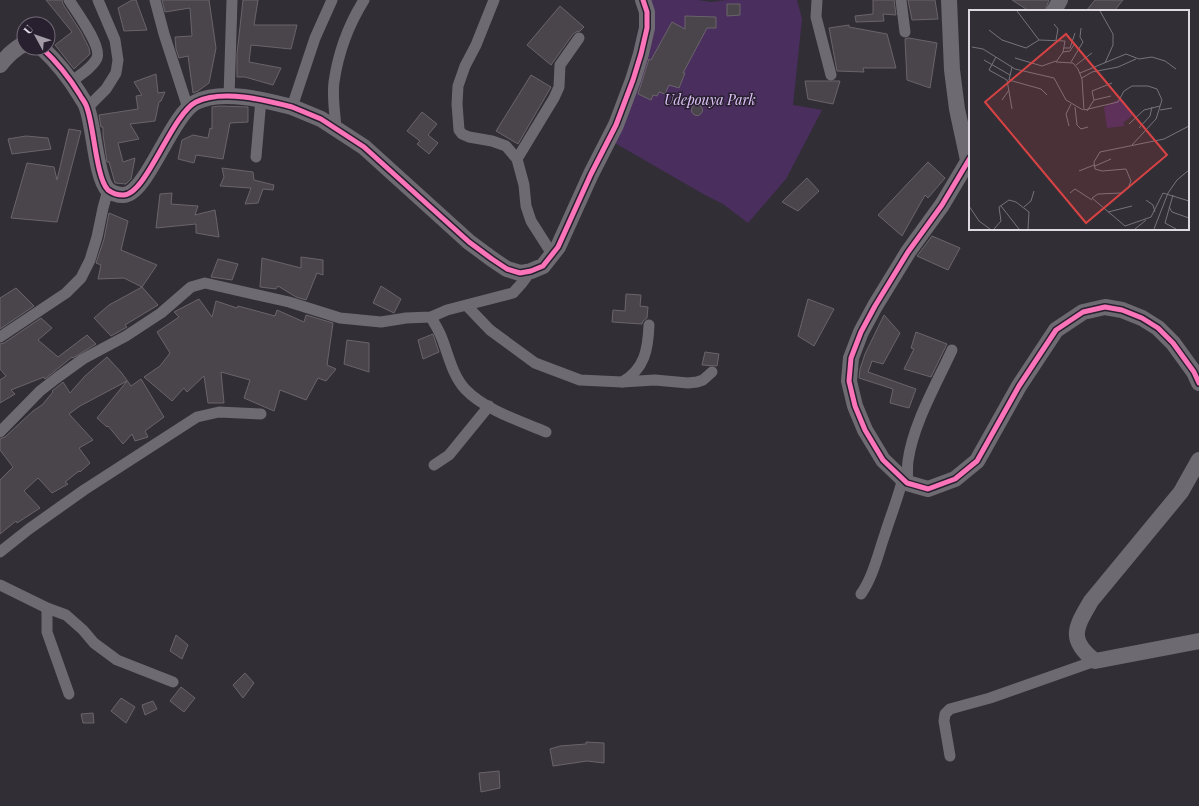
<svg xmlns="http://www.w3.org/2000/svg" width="1199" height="806" font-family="'Playfair Display',serif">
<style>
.green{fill:#492e5e}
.building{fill:#4a454b;stroke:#6a646a}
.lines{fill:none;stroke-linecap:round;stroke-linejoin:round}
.street{stroke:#6e6a71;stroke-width:11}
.secondary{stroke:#6e6a71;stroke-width:16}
.cycleway-casing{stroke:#28202f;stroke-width:8}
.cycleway{stroke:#fb73b8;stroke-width:5}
.labels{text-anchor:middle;stroke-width:3;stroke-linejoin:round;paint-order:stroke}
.park-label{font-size:14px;font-style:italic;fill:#e0c4f9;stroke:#28202f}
.inset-road{fill:none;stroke:#77727b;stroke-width:1}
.view{fill:#d74344;fill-opacity:0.15;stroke:#d74344;stroke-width:2}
.inset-edge{fill:none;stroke:#ded9e3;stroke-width:2}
</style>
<rect width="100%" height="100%" fill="#322e36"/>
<polygon class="green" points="645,0 698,0 711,2 726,0 797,0 802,19 793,105 822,110 786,179 748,223 723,204 705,195 613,142"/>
<g class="building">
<polygon points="46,0 62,0 63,4 81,32 89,48 90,54 74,69 55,45 72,32"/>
<polygon points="132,0 136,0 147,30 124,31 118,8"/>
<polygon points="162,0 209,0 216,48 209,83 198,91 193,93 188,56 179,58 176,49 175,37 192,36 190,8 165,12"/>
<polygon points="243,0 258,0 254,25 297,25 291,49 251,45 249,62 281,68 273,85 245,77 237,77 237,54"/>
<polygon points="873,0 894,0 896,15 883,14 884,21 856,22 855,16 873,14"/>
<polygon points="908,0 935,0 938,19 912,20"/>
<polygon points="1012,0 1049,0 1045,11 1029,11"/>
<polygon points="1095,0 1123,0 1114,11 1086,11"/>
<polygon points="727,4 740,4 740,15 727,16"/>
<polygon points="560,6 584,27 580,31 576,32 573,34 551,65 527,45"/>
<polygon points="685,16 716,17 716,28 707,28 683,73 685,73 679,88 669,85 665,94 659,92 657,96 653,95 651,100 638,94 649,59 651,60 672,22 685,29"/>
<polygon points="849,25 849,27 887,34 896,68 863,68 864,72 837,71 829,28"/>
<polygon points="909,38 937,43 930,88 907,80 905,39"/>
<polygon points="156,74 158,93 165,92 161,101 159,102 155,121 130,124 139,139 118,143 123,162 135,158 131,179 126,184 115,183 109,162 107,162 103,135 103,127 101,127 99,115 138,109 136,96 142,95 134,82"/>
<polygon points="531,75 551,87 518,144 496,131"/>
<polygon points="805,81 840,81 833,104 808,99"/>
<circle cx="697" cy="110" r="5.5"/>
<polygon points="219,106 248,107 248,122 230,123 223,159 196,155 194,163 178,159 182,140 193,135 208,138 210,128 212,129 212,107"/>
<polygon points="422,112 437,124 428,135 438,143 429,154 417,144 420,141 407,131"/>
<polygon points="69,129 81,131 57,222 11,218 27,163 54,167 57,180"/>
<polygon points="26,136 48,138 51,149 12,154 8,139"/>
<polygon points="928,162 945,178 928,198 925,195 902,236 878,215"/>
<polygon points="222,168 253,172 254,180 274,185 273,190 263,189 258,203 245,204 251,188 220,186 224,177"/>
<polygon points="807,178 819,191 798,211 782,202"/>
<polygon points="172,193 171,204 198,206 195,215 215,210 219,237 196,233 196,224 156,228 160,194"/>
<polygon points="109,213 128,221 121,250 157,265 142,287 124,278 98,279 101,265 96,263 104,239"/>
<polygon points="932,236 960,248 948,270 917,256"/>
<polygon points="301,257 323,260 323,275 317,273 306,300 296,297 278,286 276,289 260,287 262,258 301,268"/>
<polygon points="218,259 238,264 232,280 211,277"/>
<polygon points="381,286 401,299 394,313 373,303"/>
<polygon points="142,287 158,305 125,325 127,327 111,336 94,318 109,305"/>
<polygon points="16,288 34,306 0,329 0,298"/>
<polygon points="626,294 641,295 640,306 648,307 647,318 643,321 642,324 612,322 613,310 625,311"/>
<polygon points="199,299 212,317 216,301 237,308 238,306 275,316 277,310 304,322 306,315 333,323 327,365 336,369 326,381 318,378 306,400 280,390 274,411 244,398 250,380 221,372 224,403 208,403 204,376 187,392 184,388 172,401 144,377 160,366 170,353 157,332 179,317 174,312"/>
<polygon points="808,299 834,309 814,346 798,336"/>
<polygon points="884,315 900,333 883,364 872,361 868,372 916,389 909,408 890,403 893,389 859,378 860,369 865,354"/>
<polygon points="41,318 52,328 38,340 58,357 87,335 96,344 73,358 72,357 45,379 44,377 11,390 15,394 0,403 0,380 6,376 0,369 0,344 4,343"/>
<polygon points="916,332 947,344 931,377 904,369 914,349 911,348"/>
<polygon points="433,334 439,352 423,359 418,340"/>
<polygon points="347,340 369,343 369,372 344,364"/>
<polygon points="705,352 719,354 717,366 702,365"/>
<polygon points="107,357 121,372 131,386 141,379 164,417 145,431 148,437 135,441 132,434 123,444 108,426 107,427 97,418 127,381 80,406 69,414 93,440 79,448 90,463 80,472 79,471 65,482 68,484 52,493 38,478 24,491 40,508 17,523 16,521 0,534 0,480 13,467 0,450 0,439 5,437 33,411 42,405 53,392 52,391 62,383 63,382 70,393 85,376"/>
<polygon points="176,635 188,645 182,659 170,651"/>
<polygon points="245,673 254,683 243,698 233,685"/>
<polygon points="181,687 195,698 184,712 170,701"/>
<polygon points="121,698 135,707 126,723 111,711"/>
<polygon points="153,701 157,709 145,715 142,705"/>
<polygon points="93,713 94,723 83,723 81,714"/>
<polygon points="586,742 604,743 604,763 587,761 553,766 550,749 560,746 586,744"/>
<polygon points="499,771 500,788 481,792 479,773"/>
</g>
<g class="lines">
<g class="street">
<path d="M69 0C76 11 102 46 97 58 93 67 80 75 72 81"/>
<polyline points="155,0 164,34 188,108"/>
<polyline points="494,0 476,45 465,66 458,86 457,104 459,130 462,134 469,137 492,141 506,146 517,159 524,185 526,206 531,221 552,254"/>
<polyline points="817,0 816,17 831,75"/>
<polyline points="901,0 905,32"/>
<polyline points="229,97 232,0"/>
<polyline points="292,107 315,38 332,0"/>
<polyline points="87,108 106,89 116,73 118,60 115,40 98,0"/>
<path d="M336 128C335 113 332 97 334 82 338 54 349 24 364 0"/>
<polyline points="256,157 261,99"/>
<polyline points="517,159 554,98 559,87 560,65 579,38"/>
<path d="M467 306 490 330 535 363 580 380 622 382C645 369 648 349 649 325"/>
<path d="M431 317C434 323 438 329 441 336 448 353 452 375 465 389 485 410 520 421 546 432"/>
<polyline points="0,337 66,293 81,278 90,260 97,237 103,208 108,190"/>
<polyline points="622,382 655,380 688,383 697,382 703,380 712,372"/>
<polyline points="0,432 40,391 58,377 83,359 126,336 161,313 191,287 205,283 289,302 340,318 381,322 406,318 431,317 447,310 513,293 522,283 531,271"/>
<polyline points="434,465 449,455 489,406"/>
<path d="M907 483C908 476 907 468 908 461 913 424 936 385 952 350"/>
<polyline points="0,552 29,529 84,490 197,417 219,412 261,414"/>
<polyline points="0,585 47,608 66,615 83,630 94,643 117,660 173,682"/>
<path d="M861 594C873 577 878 554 885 534 891 515 898 498 903 478"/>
<polyline points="47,608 47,632 69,694"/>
<polyline points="950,756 944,721 945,714 950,709 990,698 1095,661"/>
</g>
<g class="secondary">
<polyline points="949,0 952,70 957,109 968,160"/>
<polyline points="1054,11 1060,0"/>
<path d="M42 48C57 62 69 77 80 95 82 99 86 103 87 108 94 126 96 178 108 190 112 193 118 195 123 195 146 196 171 115 196 102 222 89 265 100 292 107L321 119 364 147 469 242 492 259 507 269 520 273 531 271 543 266 558 247 591 174 616 125 633 80 641 54 647 28V12L643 0"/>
<path d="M0 65C7 56 14 49 24 44"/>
<polyline points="970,158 942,205 908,252 875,306 861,332 851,358 849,381 855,406 865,430 883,460 907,483 928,489 955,479 977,461 1019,386 1056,330 1083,312 1105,307 1122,310 1142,318 1158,328 1173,343 1194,372 1199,383"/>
<path d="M1199 460 1181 492 1091 601C1076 627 1067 639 1095 661L1199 641"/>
</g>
<defs>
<g id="cycleway">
<path d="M42 48C57 62 69 77 80 95 82 99 86 103 87 108 94 126 96 178 108 190 112 193 118 195 123 195 146 196 171 115 196 102 222 89 265 100 292 107L321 119 364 147 469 242 492 259 507 269 520 273 531 271 543 266 558 247 591 174 616 125 633 80 641 54 647 28V12L643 0"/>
<polyline points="970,158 942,205 908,252 875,306 861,332 851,358 849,381 855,406 865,430 883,460 907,483 928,489 955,479 977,461 1019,386 1056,330 1083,312 1105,307 1122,310 1142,318 1158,328 1173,343 1194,372 1199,383"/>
</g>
</defs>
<use href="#cycleway" class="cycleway-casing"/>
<use href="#cycleway" class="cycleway"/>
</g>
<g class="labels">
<g class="park-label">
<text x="710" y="105">Udepouya Park</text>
</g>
</g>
<g transform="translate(969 10)">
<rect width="220" height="220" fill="#322e36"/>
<path d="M152 88 165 104 154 113 156 116 138 118 135 97Z" fill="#492e5e"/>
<path class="inset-road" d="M48 1 70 30 96 31 94 42 87 52 104 53 109 59 113 69 115 100 149 92 155 81 163 76H179L188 79 193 90 187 109 163 135M131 1 144 24V35L136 53M85 14 89 19 87 30M20 20 33 30 57 38 70 30M3 37 14 39 46 59 85 68 97 90 114 100M95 38H101L106 23M94 42 101 41 106 33M27 47 20 60 38 70 43 99M46 48 73 56 87 51M15 50 41 65M102 52 114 32 111 27 112 18M107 55 123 43M43 57 40 70 72 79 78 85M111 63 157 44 170 49 183 47 196 51 207 59M113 68 123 62 149 57 167 49M33 90 40 80M125 90 142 86M106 97 108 115 112 119 119 117M191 100 203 98M118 101 125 90 123 81 143 73M160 114 175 100 191 96M100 116 97 104 102 94M220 116 195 129 131 142 125 152 126 159 133 161 157 159 162 171 159 178 152 183 129 184 123 188 156 216 182 207 194 183 220 191M170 118 181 106 183 97M126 156 142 149M110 161 125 155M101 183 106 179 123 190M204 185 196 213 207 219M177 190 184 195 186 202M0 196 10 211 21 219M32 196 50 219M55 197 62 191 65 181M200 197 203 202 220 208M139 202 163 196M25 219 32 211 30 197 40 190 47 192 60 202 59 219M166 219 177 210M185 219 199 183 208 170 220 160"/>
<path class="view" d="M97 24 198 145 117 213 16 92Z"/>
<rect width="220" height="220" class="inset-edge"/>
</g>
<g transform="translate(36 36) rotate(310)"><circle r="19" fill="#28202f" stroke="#716a77"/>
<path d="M0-3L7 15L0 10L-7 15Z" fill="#a29da6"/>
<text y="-6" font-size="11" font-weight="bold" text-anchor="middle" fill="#ded9e3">U</text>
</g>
</svg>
